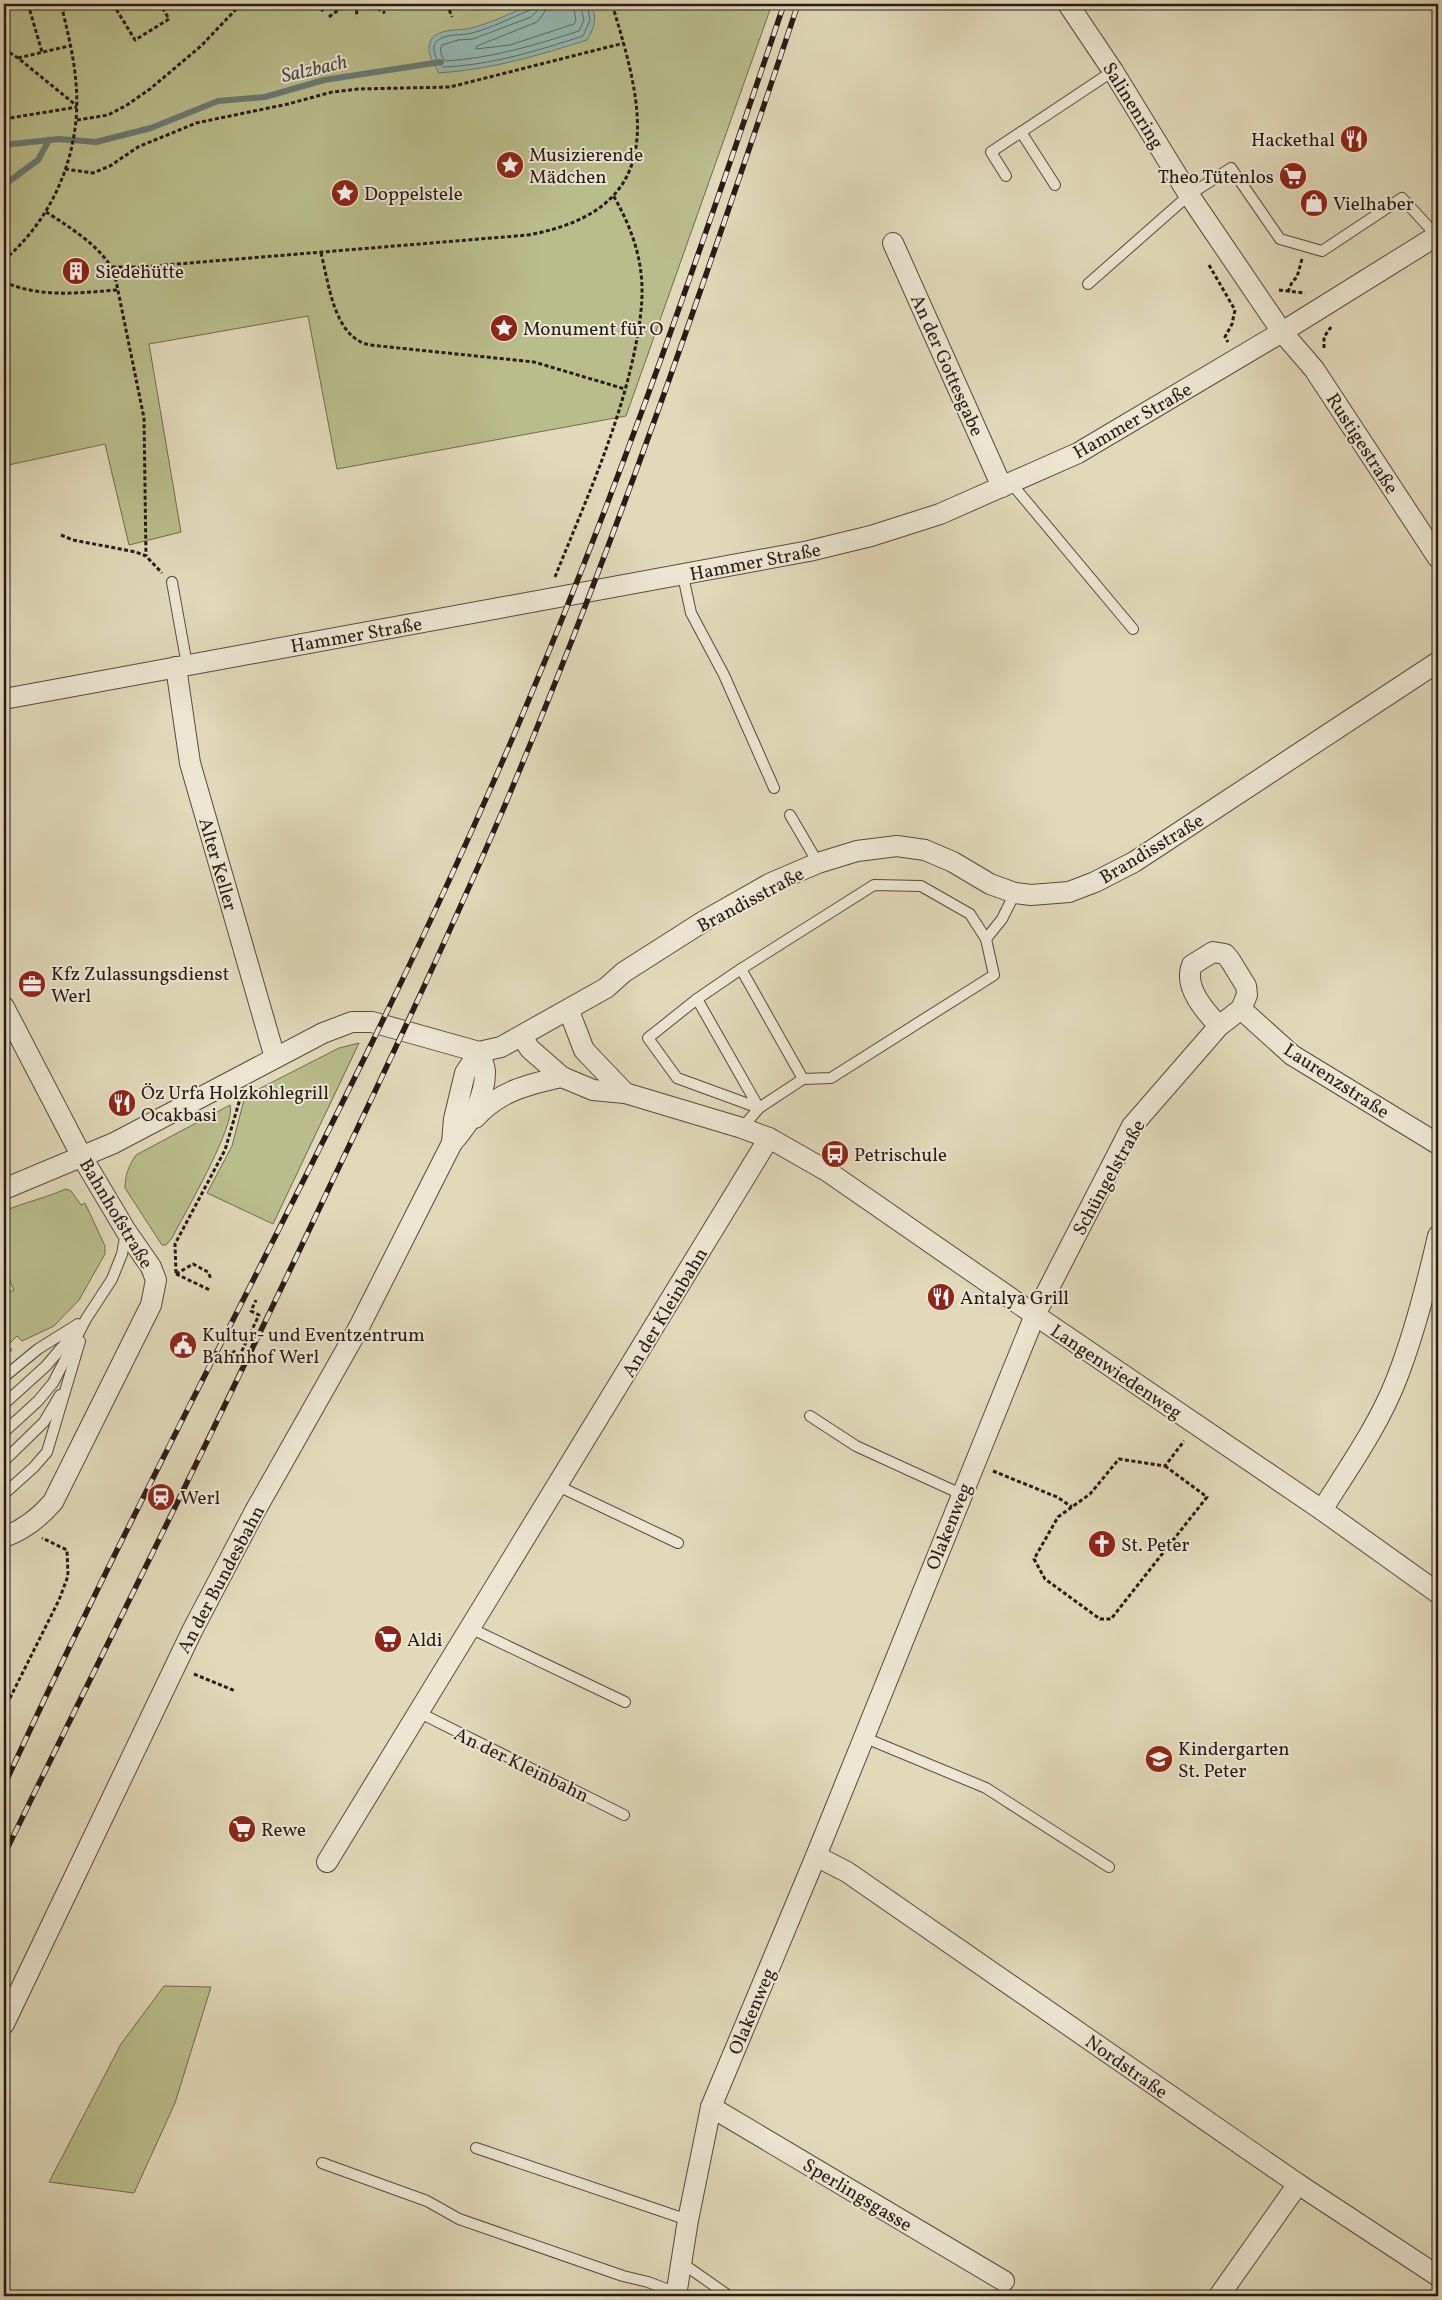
<svg xmlns="http://www.w3.org/2000/svg" width="1442" height="2300" font-family="Vollkorn,serif">
<style>
.green{fill:#b9bd8b;stroke:#716c50}
.water{fill:#94bab3;stroke:#697a74}
.lines{fill:none;stroke-linecap:round;stroke-linejoin:round}
.shore{stroke:#5e6a64;stroke-width:1}
.stream{stroke:#697a74;stroke-width:6}
.service-casing{stroke:#574a3f;stroke-width:12}
.minor-casing{stroke:#574a3f;stroke-width:22}
.path{stroke:#291b16;stroke-width:3;stroke-dasharray:4 2.5;stroke-linecap:butt}
.service{stroke:#ece6d2;stroke-width:10}
.minor{stroke:#ece6d2;stroke-width:20}
.rail-casing{stroke:#291b16;stroke-width:5.5}
.rail{stroke:#ece6d2;stroke-width:4;stroke-dasharray:11;stroke-linecap:butt}
.labels{text-anchor:middle;stroke-width:4;stroke-linejoin:round;paint-order:stroke}
.street-label{font-size:19px;fill:#291b16;stroke:#ece6d2}
.poi-label{font-size:19px;fill:#291b16;stroke:#ece6d2;text-anchor:start}
.water-label{font-size:20px;font-style:italic;fill:#494b45;stroke:#ece6d2}
</style>
<rect width="100%" height="100%" fill="#e1d9ba"/>
<filter id="stains"><feTurbulence type="fractalNoise" baseFrequency=".004" numOctaves="4"/><feColorMatrix values="0 0 0 0 .2 0 0 0 0 .09 0 0 0 0 .02 0 0 0 .5 -.17"/></filter>
<radialGradient id="worn" r=".72"><stop offset=".6" stop-color="#630" stop-opacity="0"/><stop offset="1" stop-color="#630" stop-opacity=".3"/></radialGradient>
<g class="green">
<polygon points="4,4 772,4 626,416 337,469 308,316 149,344 181,532 129,545 105,444 4,466"/>
<polygon points="359,1043 273,1224 207,1193 232,1146 245,1096 339,1048"/>
<path d="M230 1105C237 1124 183 1216 172 1238L166 1245H162L125 1188C125 1175 129 1165 136 1155Z"/>
<path d="M66 1189 71 1191 81 1205 85 1203 105 1246V1254L79 1300 54 1326 22 1341 17 1336 8 1345 12 1350 4 1357V1312L6 1311 4 1294 14 1290 4 1267V1211C25 1202 46 1198 66 1189Z"/>
<polygon points="164,1986 211,1987 175,2103 134,2193 49,2182 121,2044"/>
</g>
<path class="water" d="M533 4H591C597 18 595 27 587 40 536 56 494 69 439 73 434 64 425 51 431 40 438 28 459 31 471 28 492 23 513 12 533 4Z"/>
<g class="lines">
<g class="shore">
<path d="M532 4 530 10C511 18 491 28 472 33 461 36 448 33 438 40 429 47 437 62 443 67 492 65 536 51 583 36L590 20 587 4"/>
<path d="M539 4 537 11 531 17 473 39 458 40 442 45C439 50 441 58 446 61 493 58 535 45 579 31L584 20 580 4"/>
<polyline points="546,4 544,13 537,22 477,46 476,49 510,45 574,24 576,20 573,4"/>
</g>
<g class="stream">
<polyline points="4,145 59,139 96,142 151,128 218,101 265,97 324,80 441,62"/>
<polyline points="4,185 38,160 49,140"/>
</g>
<defs>
<g id="service">
<polyline points="1021,132 1055,185"/>
<polyline points="1006,176 991,152 1113,71"/>
<polyline points="1088,284 1189,195 1231,168 1280,239 1322,251 1402,198 1437,236"/>
<polyline points="1011,483 1133,629"/>
<polyline points="683,576 691,613 724,675 774,788"/>
<polyline points="172,582 187,665"/>
<polyline points="790,815 818,863"/>
<polyline points="741,969 697,999 759,1108"/>
<polyline points="697,999 648,1038 677,1078 759,1108"/>
<polyline points="803,1079 741,969 874,885 921,886 970,914 986,939"/>
<polyline points="742,1128 759,1108 803,1079 831,1078 994,975 986,939 1002,919 1015,893"/>
<polyline points="4,1377 38,1349 78,1324"/>
<polyline points="4,1404 46,1366 74,1333"/>
<polyline points="810,1416 856,1446 961,1494"/>
<polyline points="4,1432 38,1401 53,1383 86,1319 112,1279 122,1254 126,1232"/>
<polyline points="4,1461 44,1422 60,1395"/>
<polyline points="558,1486 678,1543"/>
<polyline points="4,1494 34,1467 47,1452 80,1341"/>
<polyline points="472,1629 625,1702"/>
<polyline points="420,1713 624,1815"/>
<polyline points="863,1737 986,1788 1109,1867"/>
<polyline points="476,2148 688,2220"/>
<polyline points="322,2163 427,2201 459,2219 623,2276 648,2282 677,2293"/>
<polyline points="682,2263 729,2296"/>
</g>
<g id="minor">
<polyline points="1068,4 1113,71 1189,195 1282,332 1314,369 1438,558"/>
<polyline points="893,243 1002,487"/>
<polyline points="176,667 190,763 275,1058"/>
<polyline points="4,699 809,551 871,536 940,514 1078,453 1282,332 1438,235"/>
<path d="M4 1007 82 1157 126 1231 151 1267 156 1280 151 1305 53 1502C39 1518 24 1530 4 1537"/>
<polyline points="1241,1009 1292,1055 1438,1144"/>
<polyline points="569,1011 584,1050 625,1093"/>
<polyline points="522,1037 530,1049 562,1077 593,1090 625,1093 742,1128 769,1138 827,1171 1035,1315 1322,1510 1438,1593"/>
<path d="M475 1118C499 1091 529 1084 562 1077"/>
<polyline points="452,1143 454,1119 465,1073 479,1052"/>
<polyline points="4,1189 114,1143 323,1033 352,1022 372,1022 479,1052 501,1047 606,988 624,972 704,921 771,883 818,863 857,851 897,846 925,850 953,862 990,884 1015,893 1031,895 1069,892 1095,882 1134,862 1438,662"/>
<path d="M1322 1510C1349 1467 1379 1425 1397 1378 1415 1332 1427 1284 1438 1236"/>
<polyline points="816,1856 847,1872 1298,2184 1438,2276"/>
<polyline points="327,1862 769,1138"/>
<path d="M4 2024 192 1631 255 1511 358 1329 452 1143C469 1124 485 1099 485 1072 485 1065 481 1058 479 1052"/>
<polyline points="711,2107 1004,2281"/>
<path d="M676 2296 688 2220 711 2107 816 1856 1035 1315 1132 1126 1219 1026 1241 1009 1247 995 1246 986 1230 960 1225 954 1213 952 1192 965C1183 987 1205 1011 1219 1026"/>
<polyline points="1219,2296 1298,2184"/>
</g>
</defs>
<use href="#service" class="service-casing"/>
<use href="#minor" class="minor-casing"/>
<g class="path">
<polyline points="28,4 42,52"/>
<polyline points="113,4 135,40 169,19 160,4"/>
<polyline points="356,4 357,17"/>
<polyline points="391,4 392,5"/>
<polyline points="447,4 452,17"/>
<polyline points="63,10 73,4"/>
<polyline points="321,11 329,4"/>
<path d="M329 17C347 2 366 0 385 13"/>
<polyline points="4,49 18,58 77,106"/>
<polyline points="18,58 69,46"/>
<polyline points="4,119 77,107"/>
<polyline points="77,120 108,115 127,105 150,89 201,46 241,4"/>
<polyline points="65,169 93,173 110,166 138,147 196,123 288,104 332,92 358,89 450,87 624,43"/>
<path d="M46 212C68 226 107 250 115 276L144 418 146 556"/>
<path d="M321 253C329 284 334 338 370 345L534 362 625 389"/>
<path d="M4 260C55 217 82 149 76 83 74 57 67 29 61 4"/>
<polyline points="1209,265 1235,310 1232,324 1225,337 1228,342"/>
<path d="M112 267H141L528 235C671 209 644 109 612 4"/>
<path d="M4 282C41 298 78 293 117 290"/>
<polyline points="1279,290 1305,293"/>
<polyline points="1288,292 1292,282 1297,277 1302,259"/>
<polyline points="1324,348 1324,337 1331,327"/>
<polyline points="61,535 73,540 136,552 146,556 162,573"/>
<path d="M555 577C585 502 619 428 635 349 640 324 644 298 641 273 638 246 627 219 613 195"/>
<polyline points="176,1273 175,1244 225,1150 240,1099"/>
<polyline points="176,1274 210,1290"/>
<polyline points="176,1274 193,1264 208,1272 211,1279"/>
<polyline points="225,1350 242,1358"/>
<polyline points="233,1354 235,1349"/>
<polyline points="239,1357 259,1315 251,1311 256,1300"/>
<polyline points="1165,1466 1207,1497 1111,1619 1100,1619 1045,1579 1034,1559 1058,1517 1090,1494 1119,1459 1165,1466 1184,1441"/>
<polyline points="993,1471 1057,1497 1072,1507"/>
<polyline points="194,1674 235,1691"/>
<polyline points="4,1710 59,1600 68,1576 67,1550 42,1538"/>
</g>
<use href="#service" class="service"/>
<use href="#minor" class="minor"/>
<defs>
<g id="rail">
<path d="M4 1786C156 1454 337 1135 485 801 601 541 693 273 784 4"/>
<path d="M4 1855C112 1634 223 1413 328 1190 388 1065 447 940 502 812 614 548 707 276 798 4"/>
</g>
</defs>
<use href="#rail" class="rail-casing"/>
<use href="#rail" class="rail"/>
</g>
<defs>
<symbol id="restaurant-disc" viewBox="-11 -11 22 22"><circle r="9.5" fill="#8f2418" stroke="#ece6d2"/><path d="M-5-6h1v4h1v-4h1v4h1v-4h1v5L-1.5 .5V6h-2V.5L-5-1ZM5-6V6H3V1.5H1.5Q1.5-4 5-6Z" fill="#fff"/></symbol>
<symbol id="sight-disc" viewBox="-11 -11 22 22"><circle r="9.5" fill="#8f2418" stroke="#ece6d2"/><path d="M0-6L1.8-2.2L6-1.7L2.9 1.2L3.7 5.4L0 3.3L-3.7 5.4L-2.9 1.2L-6-1.7L-1.8-2.2Z" fill="#fff"/></symbol>
<symbol id="supermarket-disc" viewBox="-11 -11 22 22"><circle r="9.5" fill="#8f2418" stroke="#ece6d2"/><path d="M-6-5.5h2.5l.6 2H6L4.5 2H-2.5L-4.4-4H-6ZM-1.5 3.2a1.3 1.3 0 1 0 .1 0ZM3 3.2a1.3 1.3 0 1 0 .1 0Z" fill="#fff"/></symbol>
<symbol id="shop-disc" viewBox="-11 -11 22 22"><circle r="9.5" fill="#8f2418" stroke="#ece6d2"/><path d="M-5-2.5h2.3a2.7 3.5 0 0 1 5.4 0H5L5.5 6h-11ZM-1.5-2.5h3a1.5 2.3 0 0 0-3 0Z" fill="#fff"/></symbol>
<symbol id="building-disc" viewBox="-11 -11 22 22"><circle r="9.5" fill="#8f2418" stroke="#ece6d2"/><path d="M-4-6H4V6H1V3H-1V6H-4ZM-2.5-4.3h1.7v1.8h-1.7ZM.8-4.3h1.7v1.8H.8ZM-2.5-1h1.7V.8h-1.7ZM.8-1h1.7V.8H.8Z" fill="#fff"/></symbol>
<symbol id="office-disc" viewBox="-11 -11 22 22"><circle r="9.5" fill="#8f2418" stroke="#ece6d2"/><path d="M-6-3h4V-5.5h4V-3h4V5H-6ZM-1-4.5V-3h2v-1.5ZM-6 0V1H6V0Z" fill="#fff"/></symbol>
<symbol id="bus-disc" viewBox="-11 -11 22 22"><circle r="9.5" fill="#8f2418" stroke="#ece6d2"/><path d="M-5-6H5V4H4V6H2V4H-2V6H-4V4H-5ZM-3.5-4V0h7V-4ZM-3.5 1.2v1.5H-2V1.2ZM2 1.2v1.5H3.5V1.2Z" fill="#fff"/></symbol>
<symbol id="civic-disc" viewBox="-11 -11 22 22"><circle r="9.5" fill="#8f2418" stroke="#ece6d2"/><path d="M-.6-6.5H3V-4.5H.6V-3L4-1V1h2V6H-6V1h2V-1L-.6-3ZM-1.2 2.5V6h2.4V2.5Z" fill="#fff"/></symbol>
<symbol id="station-disc" viewBox="-11 -11 22 22"><circle r="9.5" fill="#8f2418" stroke="#ece6d2"/><path d="M-3-6H3Q5-6 5-4V2Q5 4 3 4L4.5 6H3L1.5 4h-3L-3 6H-4.5L-3 4Q-5 4-5 2V-4Q-5-6-3-6ZM-3.5-4v3h7v-3ZM-3.5 1v1.5H-2V1ZM2 1v1.5H3.5V1Z" fill="#fff"/></symbol>
<symbol id="church-disc" viewBox="-11 -11 22 22"><circle r="9.5" fill="#8f2418" stroke="#ece6d2"/><path d="M-1.2-6h2.4v3.5h3.3v2.4h-3.3V6h-2.4V-.1h-3.3v-2.4h3.3Z" fill="#fff"/></symbol>
<symbol id="school-disc" viewBox="-11 -11 22 22"><circle r="9.5" fill="#8f2418" stroke="#ece6d2"/><path d="M0-5L7-2L0 1L-7-2ZM-4 1L0 2.5L4 1V4Q0 6-4 4Z" fill="#fff"/></symbol>
</defs>
<g fill-rule="evenodd">
<use href="#restaurant-disc" x="1338" y="123" width="32" height="32"/>
<use href="#sight-disc" x="494" y="149" width="32" height="32"/>
<use href="#supermarket-disc" x="1277" y="160" width="32" height="32"/>
<use href="#sight-disc" x="329" y="177" width="32" height="32"/>
<use href="#shop-disc" x="1298" y="187" width="32" height="32"/>
<use href="#building-disc" x="60" y="255" width="32" height="32"/>
<use href="#sight-disc" x="488" y="312" width="32" height="32"/>
<use href="#office-disc" x="16" y="968" width="32" height="32"/>
<use href="#restaurant-disc" x="106" y="1087" width="32" height="32"/>
<use href="#bus-disc" x="819" y="1138" width="32" height="32"/>
<use href="#restaurant-disc" x="925" y="1281" width="32" height="32"/>
<use href="#civic-disc" x="167" y="1329" width="32" height="32"/>
<use href="#station-disc" x="145" y="1481" width="32" height="32"/>
<use href="#church-disc" x="1086" y="1528" width="32" height="32"/>
<use href="#supermarket-disc" x="372" y="1623" width="32" height="32"/>
<use href="#school-disc" x="1143" y="1743" width="32" height="32"/>
<use href="#supermarket-disc" x="226" y="1813" width="32" height="32"/>
</g>
<g class="labels">
<g class="street-label">
<text transform="translate(1134 105) rotate(58)" y="7">Salinenring</text>
<text transform="translate(948 365) rotate(66)" y="7">An der Gottesgabe</text>
<text transform="translate(1132 420) rotate(-30)" y="7">Hammer Straße</text>
<text transform="translate(1363 443) rotate(57)" y="7">Rustigestraße</text>
<text transform="translate(755 561) rotate(-11)" y="7">Hammer Straße</text>
<text transform="translate(356 634) rotate(-10)" y="7">Hammer Straße</text>
<text transform="translate(1151 848) rotate(-31)" y="7">Brandisstraße</text>
<text transform="translate(219 864) rotate(74)" y="7">Alter Keller</text>
<text transform="translate(750 899) rotate(-28)" y="7">Brandisstraße</text>
<text transform="translate(1337 1080) rotate(33)" y="7">Laurenzstraße</text>
<text transform="translate(1108 1177) rotate(-61)" y="7">Schüngelstraße</text>
<text transform="translate(117 1213) rotate(59)" y="7">Bahnhofstraße</text>
<text transform="translate(664 1312) rotate(-59)" y="7">An der Kleinbahn</text>
<text transform="translate(1117 1371) rotate(34)" y="7">Langenwiedenweg</text>
<text transform="translate(948 1526) rotate(-68)" y="7">Olakenweg</text>
<text transform="translate(220 1579) rotate(-62)" y="7">An der Bundesbahn</text>
<text transform="translate(522 1764) rotate(26)" y="7">An der Kleinbahn</text>
<text transform="translate(751 2011) rotate(-67)" y="7">Olakenweg</text>
<text transform="translate(1127 2066) rotate(35)" y="7">Nordstraße</text>
<text transform="translate(858 2194) rotate(31)" y="7">Sperlingsgasse</text>
</g>
<g class="poi-label">
<text x="1335" y="146" text-anchor="end">Hackethal</text>
<text x="529" y="161">Musizierende<tspan x="529" dy="22">Mädchen</tspan></text>
<text x="1274" y="183" text-anchor="end">Theo Tütenlos</text>
<text x="364" y="200">Doppelstele</text>
<text x="1333" y="210">Vielhaber</text>
<text x="95" y="278">Siedehütte</text>
<text x="523" y="335">Monument für O</text>
<text x="51" y="980">Kfz Zulassungsdienst<tspan x="51" dy="22">Werl</tspan></text>
<text x="141" y="1099">Öz Urfa Holzkohlegrill<tspan x="141" dy="22">Ocakbasi</tspan></text>
<text x="854" y="1161">Petrischule</text>
<text x="960" y="1304">Antalya Grill</text>
<text x="202" y="1341">Kultur- und Eventzentrum<tspan x="202" dy="22">Bahnhof Werl</tspan></text>
<text x="180" y="1504">Werl</text>
<text x="1121" y="1551">St. Peter</text>
<text x="407" y="1646">Aldi</text>
<text x="1178" y="1755">Kindergarten<tspan x="1178" dy="22">St. Peter</tspan></text>
<text x="261" y="1836">Rewe</text>
</g>
<g class="water-label">
<text transform="translate(314 68) rotate(-13)" y="7">Salzbach</text>
</g>
</g>
<rect width="1442" height="2300" fill="none" stroke="#e1d9ba" stroke-width="20"/>
<rect x="5" y="5" width="1432" height="2290" fill="none" stroke="#291b16" stroke-width="2.5"/>
<rect x="10" y="10" width="1422" height="2280" fill="none" stroke="#291b16"/>
<rect width="100%" height="100%" filter="url(#stains)"/>
<rect width="100%" height="100%" fill="url(#worn)"/>
</svg>
